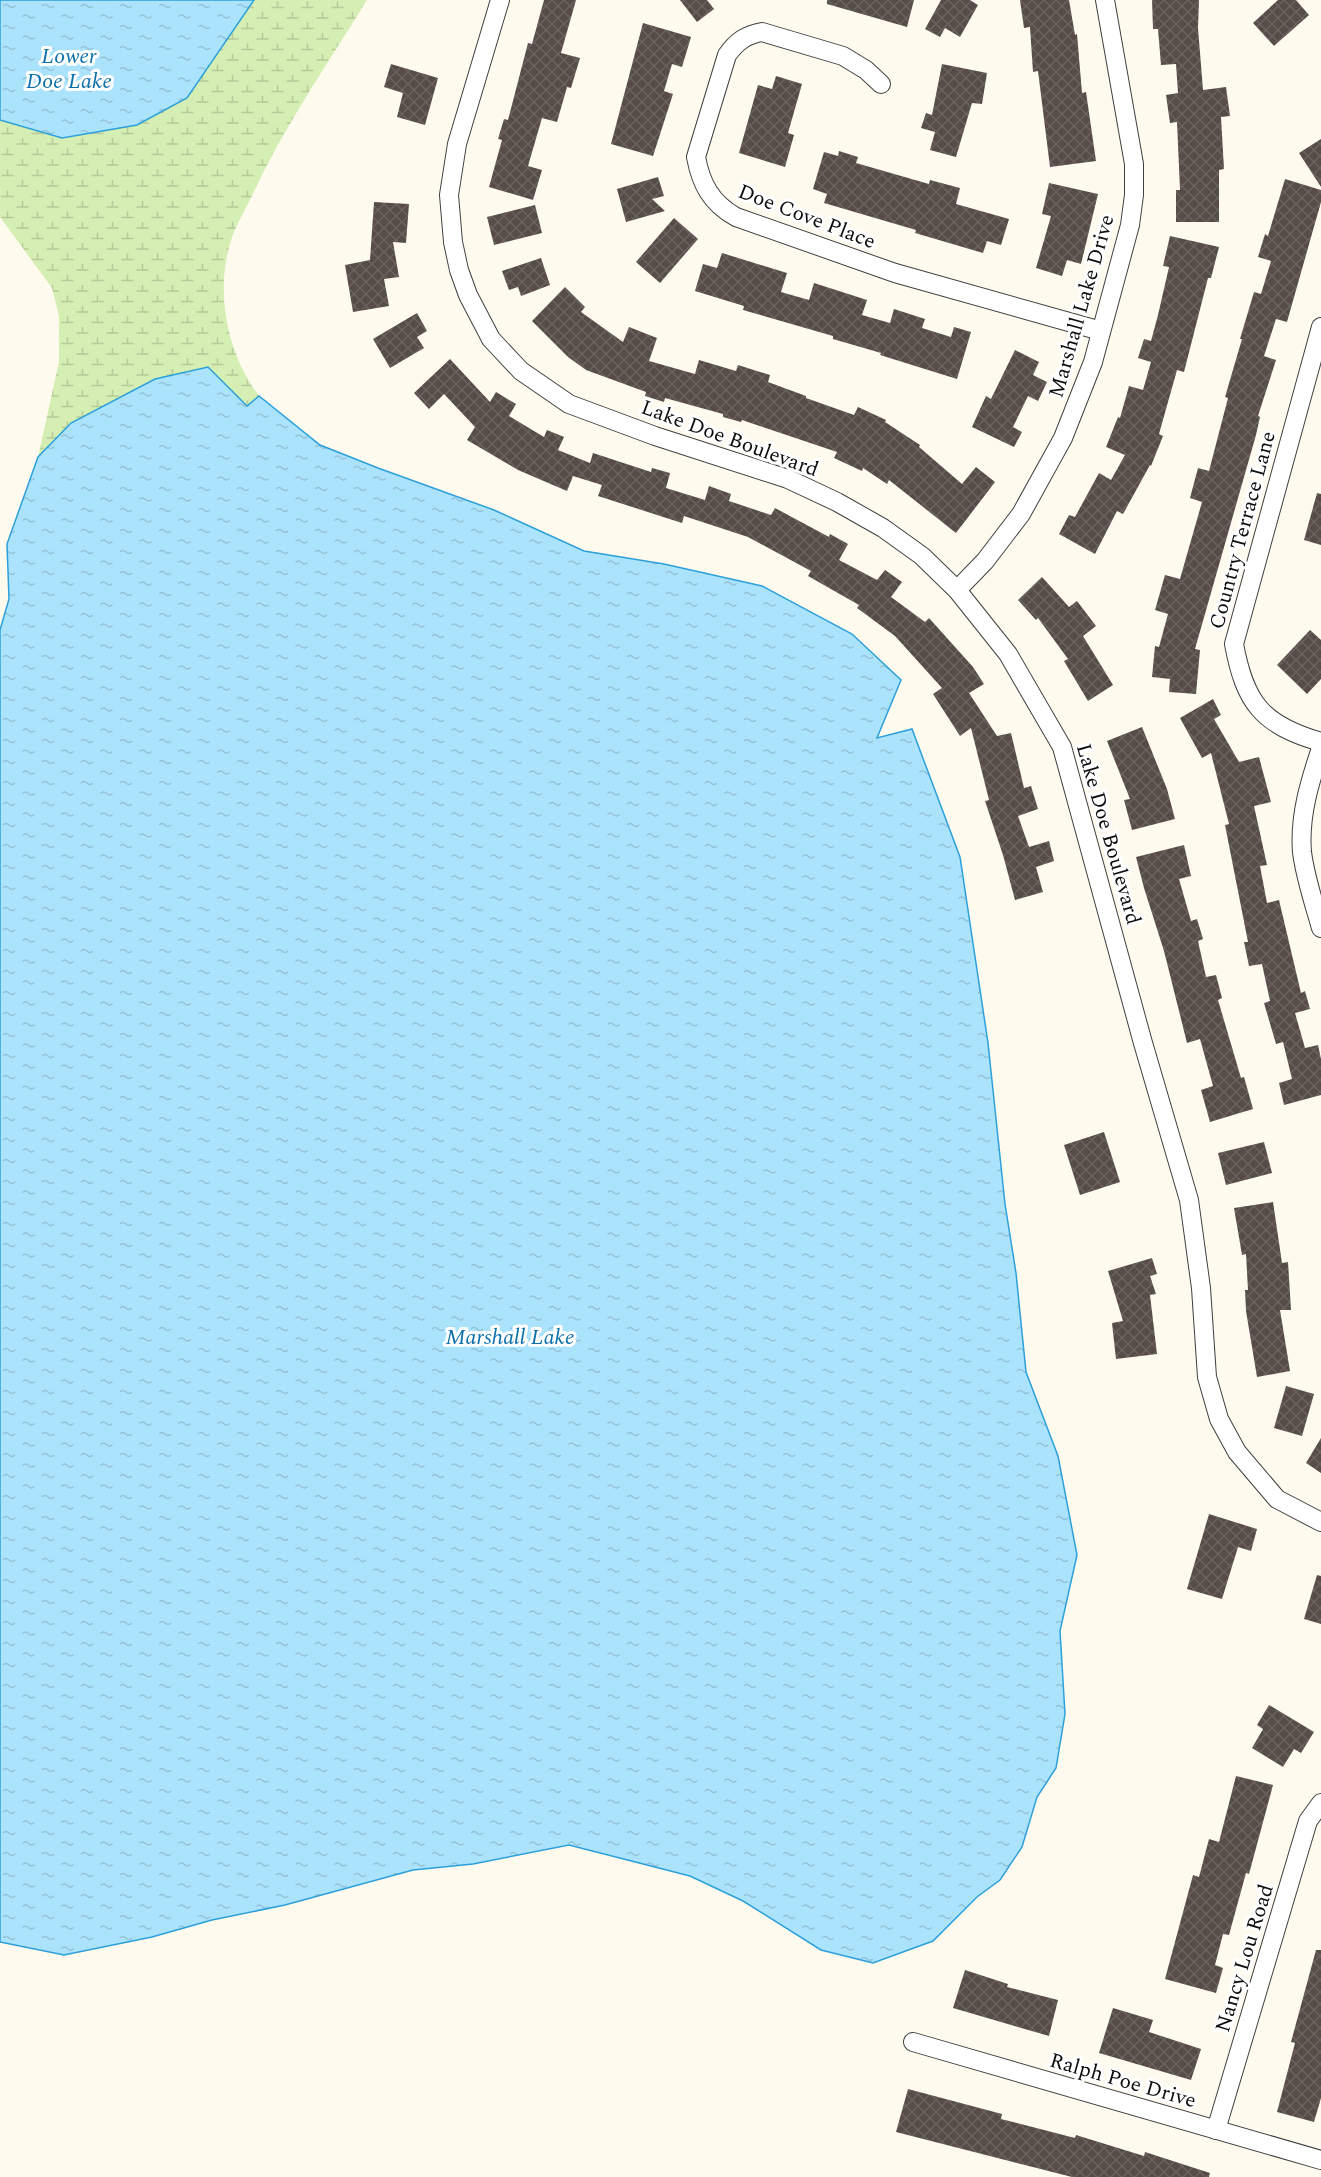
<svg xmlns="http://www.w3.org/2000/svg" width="1321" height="2177" font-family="Spectral,serif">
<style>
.wetland{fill:url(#wetland-marsh)}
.water{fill:url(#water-ripples);stroke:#2ca0da;stroke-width:1.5}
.building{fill:url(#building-cross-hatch)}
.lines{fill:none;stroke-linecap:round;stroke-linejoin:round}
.street-casing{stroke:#404040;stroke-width:20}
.street{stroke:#fff;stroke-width:18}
.labels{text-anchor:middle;stroke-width:6;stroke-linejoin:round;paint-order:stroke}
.street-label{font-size:21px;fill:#0d0d0d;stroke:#fff}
.water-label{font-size:22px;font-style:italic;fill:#0a6fab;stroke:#fff}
</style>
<defs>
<pattern id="wetland-marsh" width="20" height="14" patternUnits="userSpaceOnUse" patternTransform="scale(1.5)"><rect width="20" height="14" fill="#d5eeb3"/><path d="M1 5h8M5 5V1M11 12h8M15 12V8" fill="none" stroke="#b6cb99"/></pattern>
<pattern id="water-ripples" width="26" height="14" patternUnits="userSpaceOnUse" patternTransform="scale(1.5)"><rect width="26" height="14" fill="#ace3fc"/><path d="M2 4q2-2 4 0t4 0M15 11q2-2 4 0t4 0" fill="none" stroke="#93c2d7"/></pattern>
<pattern id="building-cross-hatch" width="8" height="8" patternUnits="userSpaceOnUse" patternTransform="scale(1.5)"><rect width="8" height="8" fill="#574d48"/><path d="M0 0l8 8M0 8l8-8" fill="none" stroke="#6a625e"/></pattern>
</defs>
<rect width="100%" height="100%" fill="#fffaee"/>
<path class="wetland" d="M254 0H367C327 65 283 128 251 198 244 212 234 228 230 244 215 294 228 355 259 396L247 406 208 367 155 379 71 423 38 457 59 362V316L52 288 0 217V120L62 138 187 98Z"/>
<g class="water">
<polygon points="0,0 254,0 187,98 137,125 62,138 0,120"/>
<polygon points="208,367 247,406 259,396 320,445 378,468 494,510 584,551 664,564 762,586 852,634 901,680 877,738 912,729 960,857 988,1043 1005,1204 1016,1273 1026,1372 1058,1456 1077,1555 1060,1631 1065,1714 1056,1768 1037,1797 1022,1847 1000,1880 977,1897 933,1941 873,1963 821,1950 743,1901 690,1876 569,1845 473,1864 413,1870 285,1905 212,1920 152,1937 64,1955 0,1942 0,630 9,599 7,544 38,457 71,423 155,379"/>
</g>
<g class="building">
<polygon points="544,0 576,0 561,53 580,58 571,88 567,87 557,122 542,118 528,166 542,170 533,200 489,187 502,140 498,139 504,119 508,120 528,43 532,44"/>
<polygon points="680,0 707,0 714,9 697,22"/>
<polygon points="827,0 914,0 907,27 827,4"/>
<polygon points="941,0 970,0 978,5 960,37 945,28 940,37 925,29"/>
<polygon points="1020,0 1069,0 1075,35 1077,34 1082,93 1086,92 1096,161 1050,167 1038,71 1033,72 1030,27 1024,28"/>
<polygon points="1152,0 1199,0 1198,28 1203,90 1226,87 1230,116 1221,117 1224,169 1219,170 1219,222 1176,222 1176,190 1180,190 1177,122 1170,123 1166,95 1178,93 1176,64 1161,65 1158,29 1153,29"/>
<polygon points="1278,0 1296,0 1309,15 1274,46 1253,23"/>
<polygon points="643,23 691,37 682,67 672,64 664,91 673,94 653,156 611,144"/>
<polygon points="391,64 438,78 425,125 397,117 403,93 384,87"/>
<polygon points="942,64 987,73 982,104 972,103 956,157 930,150 935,132 921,128 926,113 932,115"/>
<polygon points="776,76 802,84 788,133 794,135 785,167 739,153 758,85 772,89"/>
<polygon points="1321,139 1321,187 1299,153"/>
<polygon points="839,151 858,157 856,163 929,184 930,180 960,188 956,204 1009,219 1001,245 987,241 983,253 915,233 916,230 824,203 827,194 813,189 824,152 838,156"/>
<polygon points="658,177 664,196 652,199 665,211 626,222 617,189"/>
<polygon points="1285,179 1321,190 1321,202 1287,322 1276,319 1264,356 1276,360 1258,416 1260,417 1256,435 1195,649 1200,650 1196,694 1169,692 1170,679 1152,677 1155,646 1159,647 1168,614 1155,610 1165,575 1180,579 1202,502 1190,498 1198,468 1209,471 1228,398 1225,397 1242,339 1240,339 1254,292 1261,294 1271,261 1258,257 1265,234 1268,236"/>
<polygon points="1049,183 1098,194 1081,264 1067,260 1062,276 1036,268 1051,216 1042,214"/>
<polygon points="374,202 409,204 406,243 393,242 399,277 384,279 389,306 353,312 345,265 370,260"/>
<polygon points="535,205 542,233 494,245 487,217"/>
<polygon points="674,218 698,239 660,283 636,262"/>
<polygon points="1170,236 1219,247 1211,278 1208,278 1184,372 1177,370 1159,434 1163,436 1151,466 1150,465 1123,514 1117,511 1095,554 1059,534 1069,515 1075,517 1099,473 1111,480 1125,455 1106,447 1118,417 1120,418 1129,386 1143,390 1151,362 1138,358 1144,339 1151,341 1158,315 1169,267 1163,266"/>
<polygon points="722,253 787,273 781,292 809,300 814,283 867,300 862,315 890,323 894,309 925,319 922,328 951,337 954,327 971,332 957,379 880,355 881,353 833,339 833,336 743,310 744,306 695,291 703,264 717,268"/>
<polygon points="541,258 550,285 521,296 518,287 509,290 502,271"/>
<polygon points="565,287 585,307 581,312 623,342 629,327 657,338 649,361 695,374 699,360 736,371 738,365 770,375 768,382 806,396 806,398 854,415 858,407 886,420 885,422 920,445 919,447 962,484 976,467 995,482 956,533 889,480 887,484 863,468 862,471 834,458 837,452 742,420 741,422 723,417 723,414 665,398 664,402 645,396 646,392 586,370 568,357 532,321"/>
<polygon points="417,313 427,331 417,337 424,348 390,368 373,339"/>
<polygon points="1015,350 1039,362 1033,375 1047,382 1038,401 1028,396 1013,427 1022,432 1014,447 972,427 986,396 991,399"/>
<polygon points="450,359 490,402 496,392 516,404 509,416 544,437 547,430 564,437 558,450 590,463 593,453 651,472 652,468 670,473 666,488 705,500 709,486 731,494 729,501 771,515 775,508 829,537 830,534 848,544 839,560 877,580 885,570 902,582 891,597 925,622 929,618 973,667 984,684 969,693 997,736 1011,733 1024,788 1031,786 1038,809 1018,816 1029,847 1049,841 1054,861 1036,867 1043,892 1015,900 1003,855 985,801 989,800 971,728 960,736 933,694 942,688 895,636 857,608 859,605 808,576 811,571 748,537 684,516 682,523 598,496 602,485 573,476 567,491 518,470 467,440 475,427 444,394 429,409 414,393"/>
<polygon points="1317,493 1321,494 1321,545 1304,540"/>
<polygon points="1042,577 1069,607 1077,601 1096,626 1083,636 1113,685 1088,701 1064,661 1068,659 1038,618 1036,620 1018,600"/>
<polygon points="1310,630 1321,640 1321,679 1307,694 1277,665"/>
<polygon points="1213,699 1221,715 1214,719 1239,762 1259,757 1271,802 1254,806 1267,865 1260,866 1267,903 1279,900 1301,993 1305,991 1310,1009 1295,1013 1305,1048 1318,1045 1321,1059 1321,1095 1284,1105 1279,1083 1292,1079 1283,1042 1276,1044 1264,1003 1270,1001 1262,964 1249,966 1244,942 1248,942 1225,825 1229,824 1211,753 1202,758 1180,718"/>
<polygon points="1142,727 1167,789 1175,819 1132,830 1124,800 1130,799 1107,741"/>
<polygon points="1184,845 1191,876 1179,879 1191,921 1197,919 1203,939 1198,941 1206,977 1216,975 1222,998 1218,1000 1241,1078 1244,1077 1253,1109 1210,1122 1201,1090 1213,1086 1200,1039 1187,1043 1164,951 1144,888 1136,857"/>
<polygon points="1104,1132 1120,1182 1080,1195 1064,1145"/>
<polygon points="1264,1142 1272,1173 1226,1185 1218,1153"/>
<polygon points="1273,1202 1282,1263 1288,1262 1291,1310 1280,1310 1290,1371 1257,1377 1246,1311 1245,1290 1248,1290 1246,1254 1242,1255 1234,1208"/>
<polygon points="1152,1258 1157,1274 1150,1276 1156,1294 1150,1295 1157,1354 1116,1359 1112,1323 1123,1321 1108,1271"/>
<polygon points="1286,1386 1314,1394 1302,1436 1274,1428"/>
<polygon points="1321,1438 1321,1473 1306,1463"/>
<polygon points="1209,1514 1257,1529 1251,1551 1238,1547 1222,1599 1187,1589"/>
<polygon points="1317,1575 1321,1576 1321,1624 1304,1619"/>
<polygon points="1269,1705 1314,1732 1301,1753 1294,1749 1283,1767 1252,1748 1263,1729 1257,1725"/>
<polygon points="1236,1776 1273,1785 1249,1874 1246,1873 1229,1935 1223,1934 1215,1965 1223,1968 1216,1993 1165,1979 1193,1875 1199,1877 1209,1839 1219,1842"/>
<polygon points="1316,1950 1321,1950 1321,2098 1314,2122 1277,2112 1295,2043 1291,2042"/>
<polygon points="965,1970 1008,1984 1007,1987 1058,2000 1049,2036 953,2008"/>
<polygon points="1113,2008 1153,2020 1149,2032 1201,2049 1191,2080 1099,2053"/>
<polygon points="908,2089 1002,2114 1001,2119 1075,2138 1076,2135 1144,2156 1145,2152 1210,2173 1209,2177 1072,2177 896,2132"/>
</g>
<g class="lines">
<defs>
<g id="street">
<polyline points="500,0 457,144 449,195 453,242 459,270 468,295 491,339 521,371 569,404 655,436 788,479 837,502 883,528 922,556 957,590 1008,654 1062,747 1143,1043 1189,1200 1201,1288 1207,1377 1219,1419 1237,1452 1277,1499 1321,1522"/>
<path d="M881 84 866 70 843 56 762 32C746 35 737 41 727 55L696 157C701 184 711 203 736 217L895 273 1101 331"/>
<path d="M1321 327 1234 644C1245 703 1262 725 1321 742"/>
<polyline points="957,590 985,561 1021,514 1063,438 1093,362 1130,225 1134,195 1134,164 1105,0"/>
<path d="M1321 748C1310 781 1299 816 1302 852 1305 877 1314 903 1321 928"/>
<polyline points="913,2042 1321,2160"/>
<polyline points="1216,2130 1308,1821 1321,1803"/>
</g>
</defs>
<use href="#street" class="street-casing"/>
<use href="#street" class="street"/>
</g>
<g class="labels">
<g class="street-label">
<text transform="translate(807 216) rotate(21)" y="7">Doe Cove Place</text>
<text transform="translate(1081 306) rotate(-74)" y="7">Marshall Lake Drive</text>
<text transform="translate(730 438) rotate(20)" y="7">Lake Doe Boulevard</text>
<text transform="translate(1242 530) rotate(-75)" y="7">Country Terrace Lane</text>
<text transform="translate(1109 834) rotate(74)" y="7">Lake Doe Boulevard</text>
<text transform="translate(1244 1958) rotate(-73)" y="7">Nancy Lou Road</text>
<text transform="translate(1123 2080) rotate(16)" y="7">Ralph Poe Drive</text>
</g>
<g class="water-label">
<text x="69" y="63">Lower<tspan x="69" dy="25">Doe Lake</tspan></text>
<text x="510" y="1344">Marshall Lake</text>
</g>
</g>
</svg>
